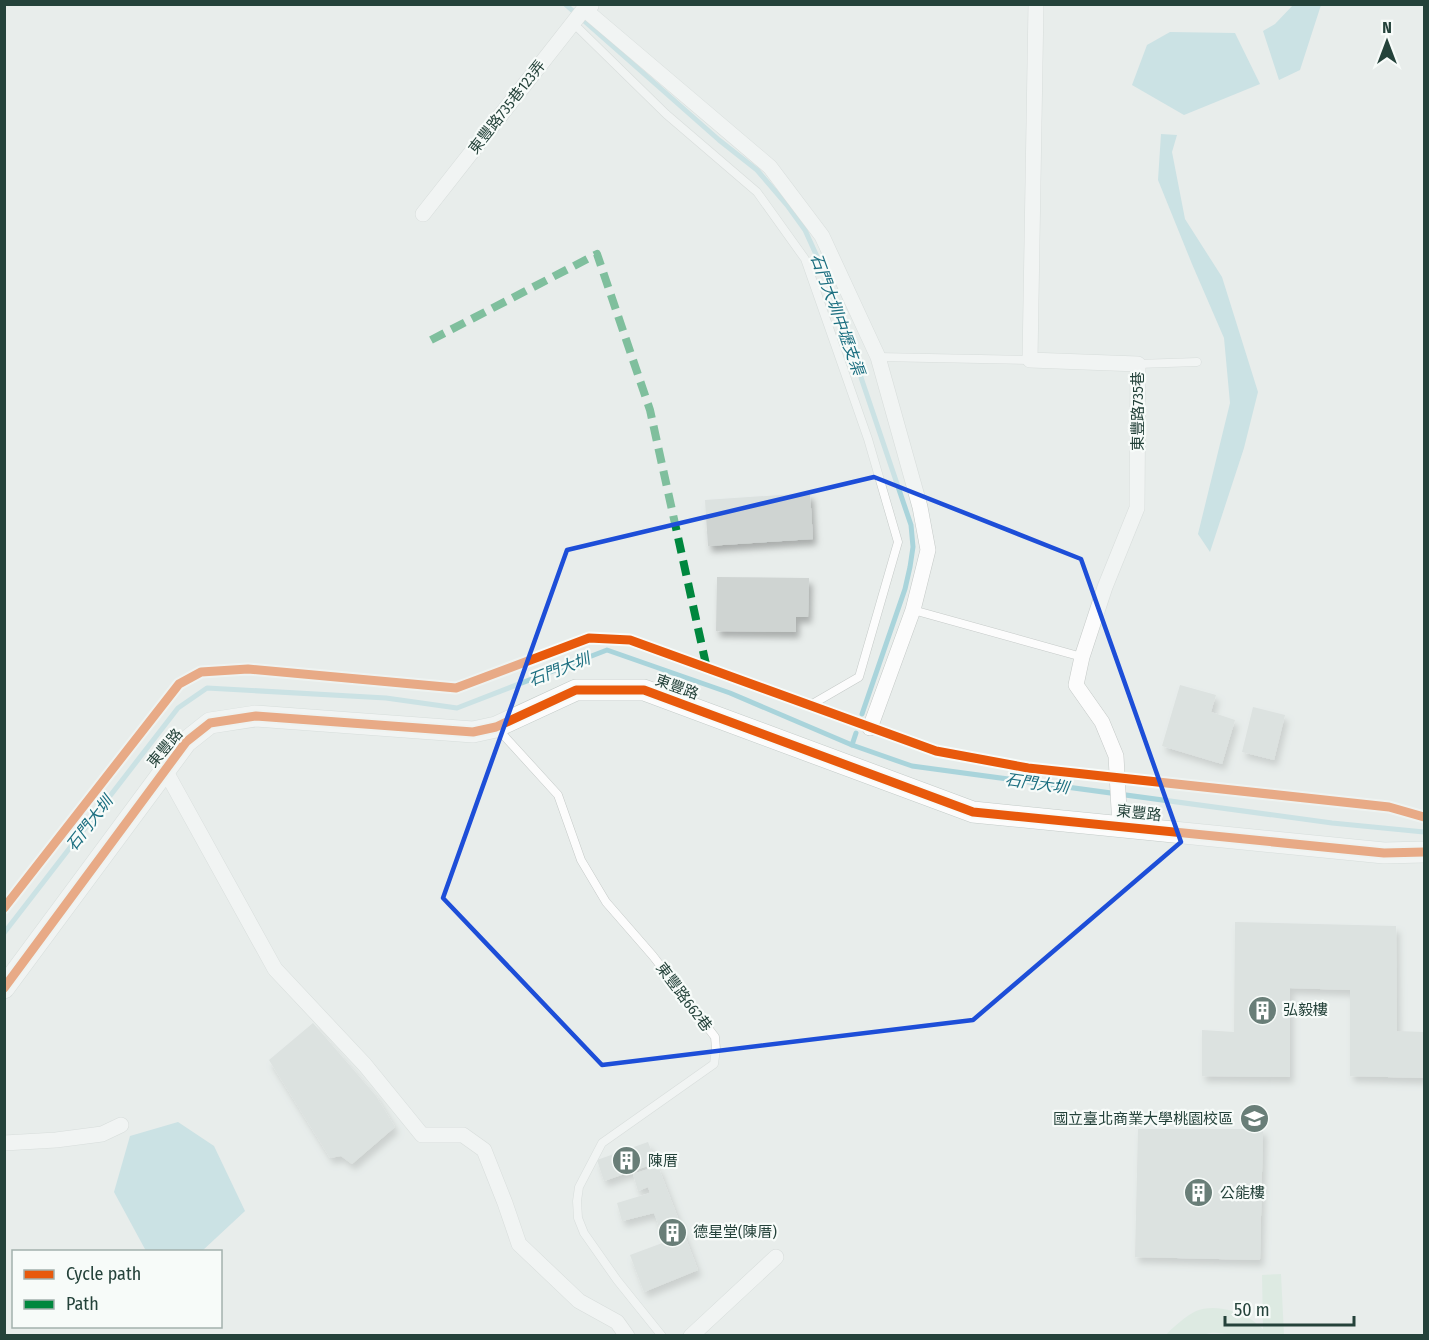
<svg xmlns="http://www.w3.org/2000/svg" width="1429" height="1340" font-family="'Fira Sans Condensed','Noto Sans TC',sans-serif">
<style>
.green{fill:#d1e6d8}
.water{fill:#a9d4db}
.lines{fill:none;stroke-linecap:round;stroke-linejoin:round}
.stream{stroke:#a9d4db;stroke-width:5}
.building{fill:#cfd4d2;filter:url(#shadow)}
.lane-casing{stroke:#c5cac8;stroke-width:9}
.street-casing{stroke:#c5cac8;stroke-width:16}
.secondary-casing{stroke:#c3cbc8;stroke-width:22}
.lane{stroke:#fcfcfc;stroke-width:8}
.street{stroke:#fcfcfc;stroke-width:15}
.secondary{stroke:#fcfcfc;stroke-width:21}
.quiet{stroke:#00873e;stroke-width:8;stroke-dasharray:15 8;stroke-linecap:butt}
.cycleway-casing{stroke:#f7fbf9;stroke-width:13}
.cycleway{stroke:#e8590c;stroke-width:9}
.marked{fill:none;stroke:#1d4ed8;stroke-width:4.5;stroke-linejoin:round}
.labels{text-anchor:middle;stroke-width:4.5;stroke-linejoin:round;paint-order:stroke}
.street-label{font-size:15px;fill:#24423a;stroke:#f7fbf9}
.poi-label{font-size:15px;fill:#24423a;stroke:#f7fbf9;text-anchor:start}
.water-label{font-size:16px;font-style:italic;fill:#1c6f80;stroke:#f7fbf9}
</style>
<defs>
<filter id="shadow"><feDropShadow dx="3.5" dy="6" stdDeviation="3" flood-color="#0004"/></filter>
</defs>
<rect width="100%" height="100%" fill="#e8edeb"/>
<path class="green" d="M1281 1274 1284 1335C1270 1336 1255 1336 1241 1336 1227 1335 1216 1330 1203 1335H1166C1172 1328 1187 1315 1196 1311 1212 1304 1238 1310 1252 1320 1256 1323 1259 1326 1263 1329L1262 1275Z"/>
<g class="water">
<polygon points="1294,4 1321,5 1300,70 1279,80 1263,31 1275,24"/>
<polygon points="1170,32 1235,33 1260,84 1184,115 1132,85 1147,45"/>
<polygon points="1161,134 1177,135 1172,152 1185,219 1222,277 1258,392 1244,448 1210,552 1198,534 1230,403 1224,338 1192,264 1158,180"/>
<polygon points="178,1122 214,1146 245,1211 202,1251 146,1251 114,1192 130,1136"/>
</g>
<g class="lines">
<g class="stream">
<polyline points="565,4 719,140 757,170 787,205 805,230 829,283 911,525 913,547 910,567 905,589 862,714"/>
<polyline points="852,745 856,733"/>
<polyline points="4,933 178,708 207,688 386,698 457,708 607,650 730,693 852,745 912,766 1332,823 1424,832"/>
</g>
</g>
<g class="building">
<polygon points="810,493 813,539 708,546 705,500"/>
<polygon points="717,577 809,578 808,617 796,617 796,632 716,631"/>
<polygon points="1180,685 1216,695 1211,712 1235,720 1222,764 1162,746"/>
<polygon points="1253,707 1285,715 1274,760 1242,752"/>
<polygon points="1235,922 1396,926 1397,1031 1424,1032 1424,1078 1350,1076 1350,990 1290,988 1290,1077 1202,1076 1202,1030 1234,1032"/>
<polygon points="313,1023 376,1096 395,1127 352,1164 341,1156 330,1158 269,1060"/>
<polygon points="1138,1129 1263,1129 1260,1260 1135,1257"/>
<polygon points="648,1142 656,1163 604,1181 597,1160"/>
<polygon points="658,1166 698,1270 644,1292 630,1255 665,1242 654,1213 622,1221 617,1203 650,1193 648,1187 638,1191 633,1174"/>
</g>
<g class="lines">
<defs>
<g id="lane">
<polyline points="573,23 666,114 757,192 805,259 868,439 898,542 859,677 809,706"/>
<polyline points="878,357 1030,360"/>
<polyline points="1138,364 1197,362"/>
<polyline points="913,610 1082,657"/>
<polyline points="497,728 558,795 581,860 606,902 653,956 715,1037 716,1049 714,1064 602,1143 579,1187 577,1201 578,1218 584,1233 617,1280 662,1336"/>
<polyline points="4,908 179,684 201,672 248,669 456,688 589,638 630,640 936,751 1028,768 1389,807 1424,817"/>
</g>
<g id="street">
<polyline points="1036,4 1030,360 1138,364 1137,508 1105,587 1082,657 1076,685 1102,722 1116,756 1120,827"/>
<polyline points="584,9 770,167 822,236 878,357 920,507 928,550 913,610 870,728"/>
<polyline points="423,214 584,9 591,6"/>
<polyline points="165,770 275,969 365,1065 422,1135 463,1135 484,1150 505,1203 519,1244 579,1301 617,1322 627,1336"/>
<polyline points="4,1143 56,1140 102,1134 121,1125"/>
<polyline points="691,1336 776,1257"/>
</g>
<polyline id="secondary" points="4,988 186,742 210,723 256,716 473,732 496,727 576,690 644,690 973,812 1384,853 1424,852"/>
</defs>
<use href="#lane" class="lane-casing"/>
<use href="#street" class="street-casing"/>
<use href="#secondary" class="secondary-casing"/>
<use href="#lane" class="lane"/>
<use href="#street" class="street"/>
<use href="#secondary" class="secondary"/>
<polyline class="quiet" points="431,340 597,254 650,410 707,669"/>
<defs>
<g id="cycleway">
<polyline points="4,908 179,684 201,672 248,669 456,688 589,638 630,640 936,751 1028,768 1389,807 1424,817"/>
<polyline points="4,988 186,742 210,723 256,716 473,732 496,727 576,690 644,690 973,812 1384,853 1424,852"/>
</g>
</defs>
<use href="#cycleway" class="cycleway-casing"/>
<use href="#cycleway" class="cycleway"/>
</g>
<path d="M0 0H1429V1340H0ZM874 477 1081 559 1181 842 973 1020 602 1065 443 898 567 550Z" fill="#e8edeb" fill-opacity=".55" fill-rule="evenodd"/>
<path class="marked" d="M874 477 1081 559 1181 842 973 1020 602 1065 443 898 567 550Z"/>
<defs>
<symbol id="building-disc" viewBox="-11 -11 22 22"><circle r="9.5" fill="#697e78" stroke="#f7fbf9"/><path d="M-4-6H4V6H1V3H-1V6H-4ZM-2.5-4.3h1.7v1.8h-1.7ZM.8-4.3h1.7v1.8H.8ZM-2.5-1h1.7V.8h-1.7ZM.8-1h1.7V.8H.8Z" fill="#fff"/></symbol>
<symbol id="university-disc" viewBox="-11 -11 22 22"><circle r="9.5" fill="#697e78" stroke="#f7fbf9"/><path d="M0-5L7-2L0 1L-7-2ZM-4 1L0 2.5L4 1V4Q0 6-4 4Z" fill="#fff"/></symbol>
</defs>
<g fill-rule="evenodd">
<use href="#building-disc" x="1246" y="994" width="33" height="33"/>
<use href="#university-disc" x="1238" y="1102" width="33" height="33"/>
<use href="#building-disc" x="610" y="1144" width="33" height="33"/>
<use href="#building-disc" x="1182" y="1176" width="33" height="33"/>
<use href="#building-disc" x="656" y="1216" width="33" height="33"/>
</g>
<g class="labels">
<g class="street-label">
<text transform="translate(507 107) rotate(-52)" y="5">東豐路735巷123弄</text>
<text transform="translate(1138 411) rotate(-90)" y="5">東豐路735巷</text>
<text transform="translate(677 687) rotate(20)" y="5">東豐路</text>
<text transform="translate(165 748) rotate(-50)" y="5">東豐路</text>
<text transform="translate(1139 813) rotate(6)" y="5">東豐路</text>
<text transform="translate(684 997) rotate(53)" y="5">東豐路662巷</text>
</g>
<g class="poi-label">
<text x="1283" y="1015">弘毅樓</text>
<text x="1233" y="1124" text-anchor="end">國立臺北商業大學桃園校區</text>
<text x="648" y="1166">陳厝</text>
<text x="1220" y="1198">公能樓</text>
<text x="693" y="1237">德星堂(陳厝)</text>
</g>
<g class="water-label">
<text transform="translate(838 314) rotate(70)" y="6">石門大圳中壢支渠</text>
<text transform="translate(559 669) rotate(-21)" y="6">石門大圳</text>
<text transform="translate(1037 783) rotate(8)" y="6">石門大圳</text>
<text transform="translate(89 823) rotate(-52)" y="6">石門大圳</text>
</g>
</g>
<rect width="1429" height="1340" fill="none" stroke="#24423a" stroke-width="12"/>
<rect x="12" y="1250" width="210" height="78" fill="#f7fbf9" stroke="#a3b1ad" stroke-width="1.5"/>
<rect x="24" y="1270" width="30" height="9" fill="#e8590c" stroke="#a3b1ad" stroke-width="1.5"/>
<text x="66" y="1280" font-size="18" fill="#24423a">Cycle path</text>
<rect x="24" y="1300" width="30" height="9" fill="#00873e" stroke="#a3b1ad" stroke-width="1.5"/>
<text x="66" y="1310" font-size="18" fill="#24423a">Path</text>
<g transform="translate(1387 42)" stroke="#f7fbf9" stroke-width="4.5" paint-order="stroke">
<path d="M0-4.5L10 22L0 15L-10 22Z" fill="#24423a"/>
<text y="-9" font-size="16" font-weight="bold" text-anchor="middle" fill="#24423a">N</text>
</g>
<path d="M1225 1316v9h129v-9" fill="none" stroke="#24423a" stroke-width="3"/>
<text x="1234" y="1316" font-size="18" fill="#24423a" stroke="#f7fbf9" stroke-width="4.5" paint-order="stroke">50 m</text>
</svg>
